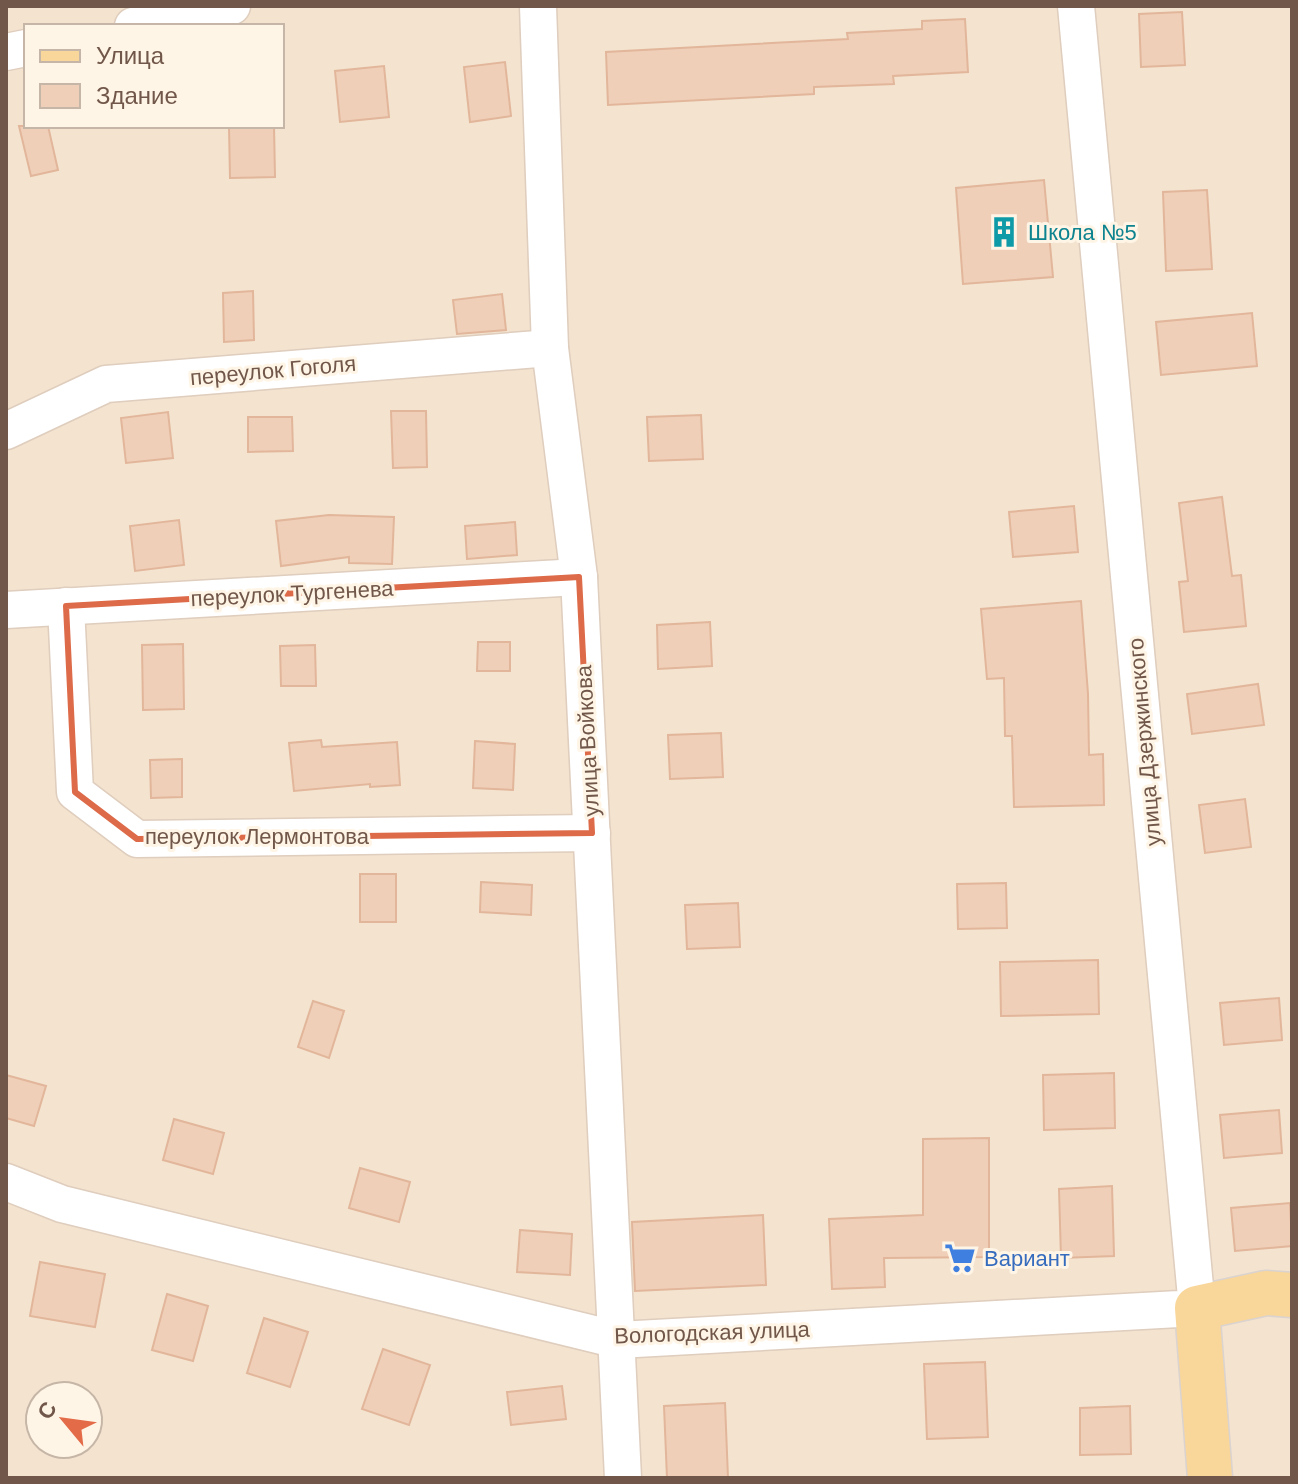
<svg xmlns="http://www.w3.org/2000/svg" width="1298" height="1484" font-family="Arial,sans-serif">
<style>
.residential{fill:#f3e3cf;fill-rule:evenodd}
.building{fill:#f0cfb9;stroke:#e2b69a;stroke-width:2}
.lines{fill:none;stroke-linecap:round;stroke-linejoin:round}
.street-casing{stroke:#dfcdbd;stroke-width:39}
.primary-casing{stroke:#dad3d0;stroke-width:47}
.street{stroke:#fff;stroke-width:36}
.primary{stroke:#f9d69a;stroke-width:44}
.marked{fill:none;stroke:#dd6a48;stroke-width:6;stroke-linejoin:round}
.labels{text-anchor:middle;stroke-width:6;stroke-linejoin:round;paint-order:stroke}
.culture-label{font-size:22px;fill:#0d838f;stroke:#fff5e6;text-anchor:start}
.street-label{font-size:22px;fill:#715749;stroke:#fff5e6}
.shop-label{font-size:22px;fill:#366cbe;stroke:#fff5e6;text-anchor:start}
</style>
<rect width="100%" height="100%" fill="#fbf1e1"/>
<path class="residential" d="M6 6H1292V1478H6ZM26 26H282V126H26ZM40 1396H88V1444H40Z"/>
<g class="building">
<polygon points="1182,12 1185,65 1141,67 1139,14"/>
<polygon points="965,19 968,72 893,76 894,84 814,87 814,94 608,105 606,52 848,39 847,33 922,29 922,21"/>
<polygon points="505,62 511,116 470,122 464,67"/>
<polygon points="384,66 389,117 340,122 335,71"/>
<polygon points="19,126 48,126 58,170 31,176"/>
<polygon points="229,126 274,126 275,177 230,178"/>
<polygon points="1044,180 1053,277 963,284 956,188"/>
<polygon points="1207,190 1212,269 1166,271 1163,192"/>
<polygon points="253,291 254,340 224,342 223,293"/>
<polygon points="502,294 506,330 457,334 453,300"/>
<polygon points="1252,313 1257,366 1161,375 1156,322"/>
<polygon points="391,411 426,411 427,467 393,468"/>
<polygon points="168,412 173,458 126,463 121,418"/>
<polygon points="701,415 703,459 649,461 647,417"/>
<polygon points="248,417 292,417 293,451 248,452"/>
<polygon points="1222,497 1232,576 1241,575 1246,626 1184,632 1179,582 1188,581 1179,503"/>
<polygon points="1074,506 1078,552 1013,557 1009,512"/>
<polygon points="329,515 394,517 392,564 349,563 349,557 281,566 276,521"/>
<polygon points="179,520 184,565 135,571 130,526"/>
<polygon points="515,522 517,555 467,559 465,526"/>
<polygon points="1081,601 1088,694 1089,755 1103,754 1104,805 1014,807 1012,736 1005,736 1004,678 987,679 981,609"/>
<polygon points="710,622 712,666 658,669 657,625"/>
<polygon points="478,642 510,642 510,671 477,671"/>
<polygon points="183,644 184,709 143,710 142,645"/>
<polygon points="315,645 316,686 281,686 280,646"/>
<polygon points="1258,684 1264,725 1192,734 1187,694"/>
<polygon points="721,733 723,777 670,779 668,735"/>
<polygon points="321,740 322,747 397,742 400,785 370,787 370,784 294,791 289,743"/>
<polygon points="475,741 515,744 513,790 473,788"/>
<polygon points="182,759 182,797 151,798 150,760"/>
<polygon points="1245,799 1251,847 1205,853 1199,805"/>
<rect x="360" y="874" width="36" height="48"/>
<polygon points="481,882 532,885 531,915 480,912"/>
<polygon points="1006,883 1007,928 958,929 957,884"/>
<polygon points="738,903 740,947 687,949 685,905"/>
<polygon points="1098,960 1099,1014 1001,1016 1000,962"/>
<polygon points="1279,998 1282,1040 1224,1045 1220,1003"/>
<polygon points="313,1001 344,1011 329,1058 298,1047"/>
<polygon points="1114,1073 1115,1128 1044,1130 1043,1075"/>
<polygon points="6,1075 46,1086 34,1126 6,1118"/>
<polygon points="1279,1110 1282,1153 1224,1158 1220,1115"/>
<polygon points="174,1119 224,1133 213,1174 163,1160"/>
<polygon points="989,1138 989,1257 884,1258 885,1287 832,1289 829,1219 923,1215 923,1139"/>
<polygon points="360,1168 410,1182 399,1222 349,1208"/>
<polygon points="1112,1186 1114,1256 1061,1258 1059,1189"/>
<polygon points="1290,1203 1292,1246 1235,1251 1231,1208"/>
<polygon points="763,1215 766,1285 635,1291 632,1222"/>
<polygon points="520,1230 572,1234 570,1275 517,1272"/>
<polygon points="40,1262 105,1274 95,1327 30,1316"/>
<polygon points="167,1294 208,1306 193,1361 152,1350"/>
<polygon points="264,1318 308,1332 290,1387 247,1373"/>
<polygon points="383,1349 430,1365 409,1425 362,1409"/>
<polygon points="985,1362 988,1437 927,1439 924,1364"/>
<polygon points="562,1386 566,1419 511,1425 507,1392"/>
<polygon points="725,1403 728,1478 667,1478 664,1406"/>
<polygon points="1130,1406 1131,1454 1080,1455 1080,1408"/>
</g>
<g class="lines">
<defs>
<g id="street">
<polyline points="538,6 550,348 579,577 623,1478"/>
<polyline points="133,26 232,6"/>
<polyline points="6,52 26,48"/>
<polyline points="6,431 106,384 550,348"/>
<polyline points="66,606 75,792 137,839 592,833"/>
<polyline points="6,610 579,577"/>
<polyline points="6,1182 62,1204 618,1340 1197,1308 1076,6"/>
</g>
<polyline id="primary" points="1210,1478 1197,1308 1266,1293 1292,1295"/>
</defs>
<use href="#street" class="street-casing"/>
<use href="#primary" class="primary-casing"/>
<use href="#street" class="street"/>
<use href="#primary" class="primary"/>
</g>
<path class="marked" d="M579 577 592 833 137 839 75 792 66 606Z"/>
<defs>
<symbol id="building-bare" viewBox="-9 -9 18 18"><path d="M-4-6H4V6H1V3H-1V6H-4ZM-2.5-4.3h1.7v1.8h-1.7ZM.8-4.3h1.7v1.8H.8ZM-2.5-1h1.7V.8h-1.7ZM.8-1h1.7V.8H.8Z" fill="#0f9aa8" stroke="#fff5e6" stroke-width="2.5" paint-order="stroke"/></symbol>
<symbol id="supermarket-bare" viewBox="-9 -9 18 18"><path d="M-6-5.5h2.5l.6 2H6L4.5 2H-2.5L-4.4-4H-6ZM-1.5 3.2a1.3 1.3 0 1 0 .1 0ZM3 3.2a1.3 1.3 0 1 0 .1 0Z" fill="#3f7fe0" stroke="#fff5e6" stroke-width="2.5" paint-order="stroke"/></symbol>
</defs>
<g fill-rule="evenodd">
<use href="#building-bare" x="982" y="210" width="44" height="44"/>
<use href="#supermarket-bare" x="938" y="1236" width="44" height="44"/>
</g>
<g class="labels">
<g class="culture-label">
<text x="1028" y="240">Школа №5</text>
</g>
<g class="street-label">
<text transform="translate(273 370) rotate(-5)" y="8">переулок Гоголя</text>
<text transform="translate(292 593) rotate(-3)" y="8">переулок Тургенева</text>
<text transform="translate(587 741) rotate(-93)" y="8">улица Войкова</text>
<text transform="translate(1144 742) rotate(-95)" y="8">улица Дзержинского</text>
<text x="257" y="844">переулок Лермонтова</text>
<text transform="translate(712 1332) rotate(-2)" y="8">Вологодская улица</text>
</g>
<g class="shop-label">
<text x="984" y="1266">Вариант</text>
</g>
</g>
<rect width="1298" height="1484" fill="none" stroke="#715749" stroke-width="16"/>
<rect x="24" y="24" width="260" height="104" fill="#fff5e6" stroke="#c6b6a7" stroke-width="2"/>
<rect x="40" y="50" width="40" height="12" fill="#f9d69a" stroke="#c6b6a7" stroke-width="2"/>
<text x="96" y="64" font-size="24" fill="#715749">Улица</text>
<rect x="40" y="84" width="40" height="24" fill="#f0cfb9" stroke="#c6b6a7" stroke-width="2"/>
<text x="96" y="104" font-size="24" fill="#715749">Здание</text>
<g transform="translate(64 1420) rotate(299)"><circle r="38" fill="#fff5e6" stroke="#c6b6a7" stroke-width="2"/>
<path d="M0-6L14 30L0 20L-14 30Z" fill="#e36b48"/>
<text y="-12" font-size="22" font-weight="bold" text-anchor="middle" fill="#715749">С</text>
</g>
</svg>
